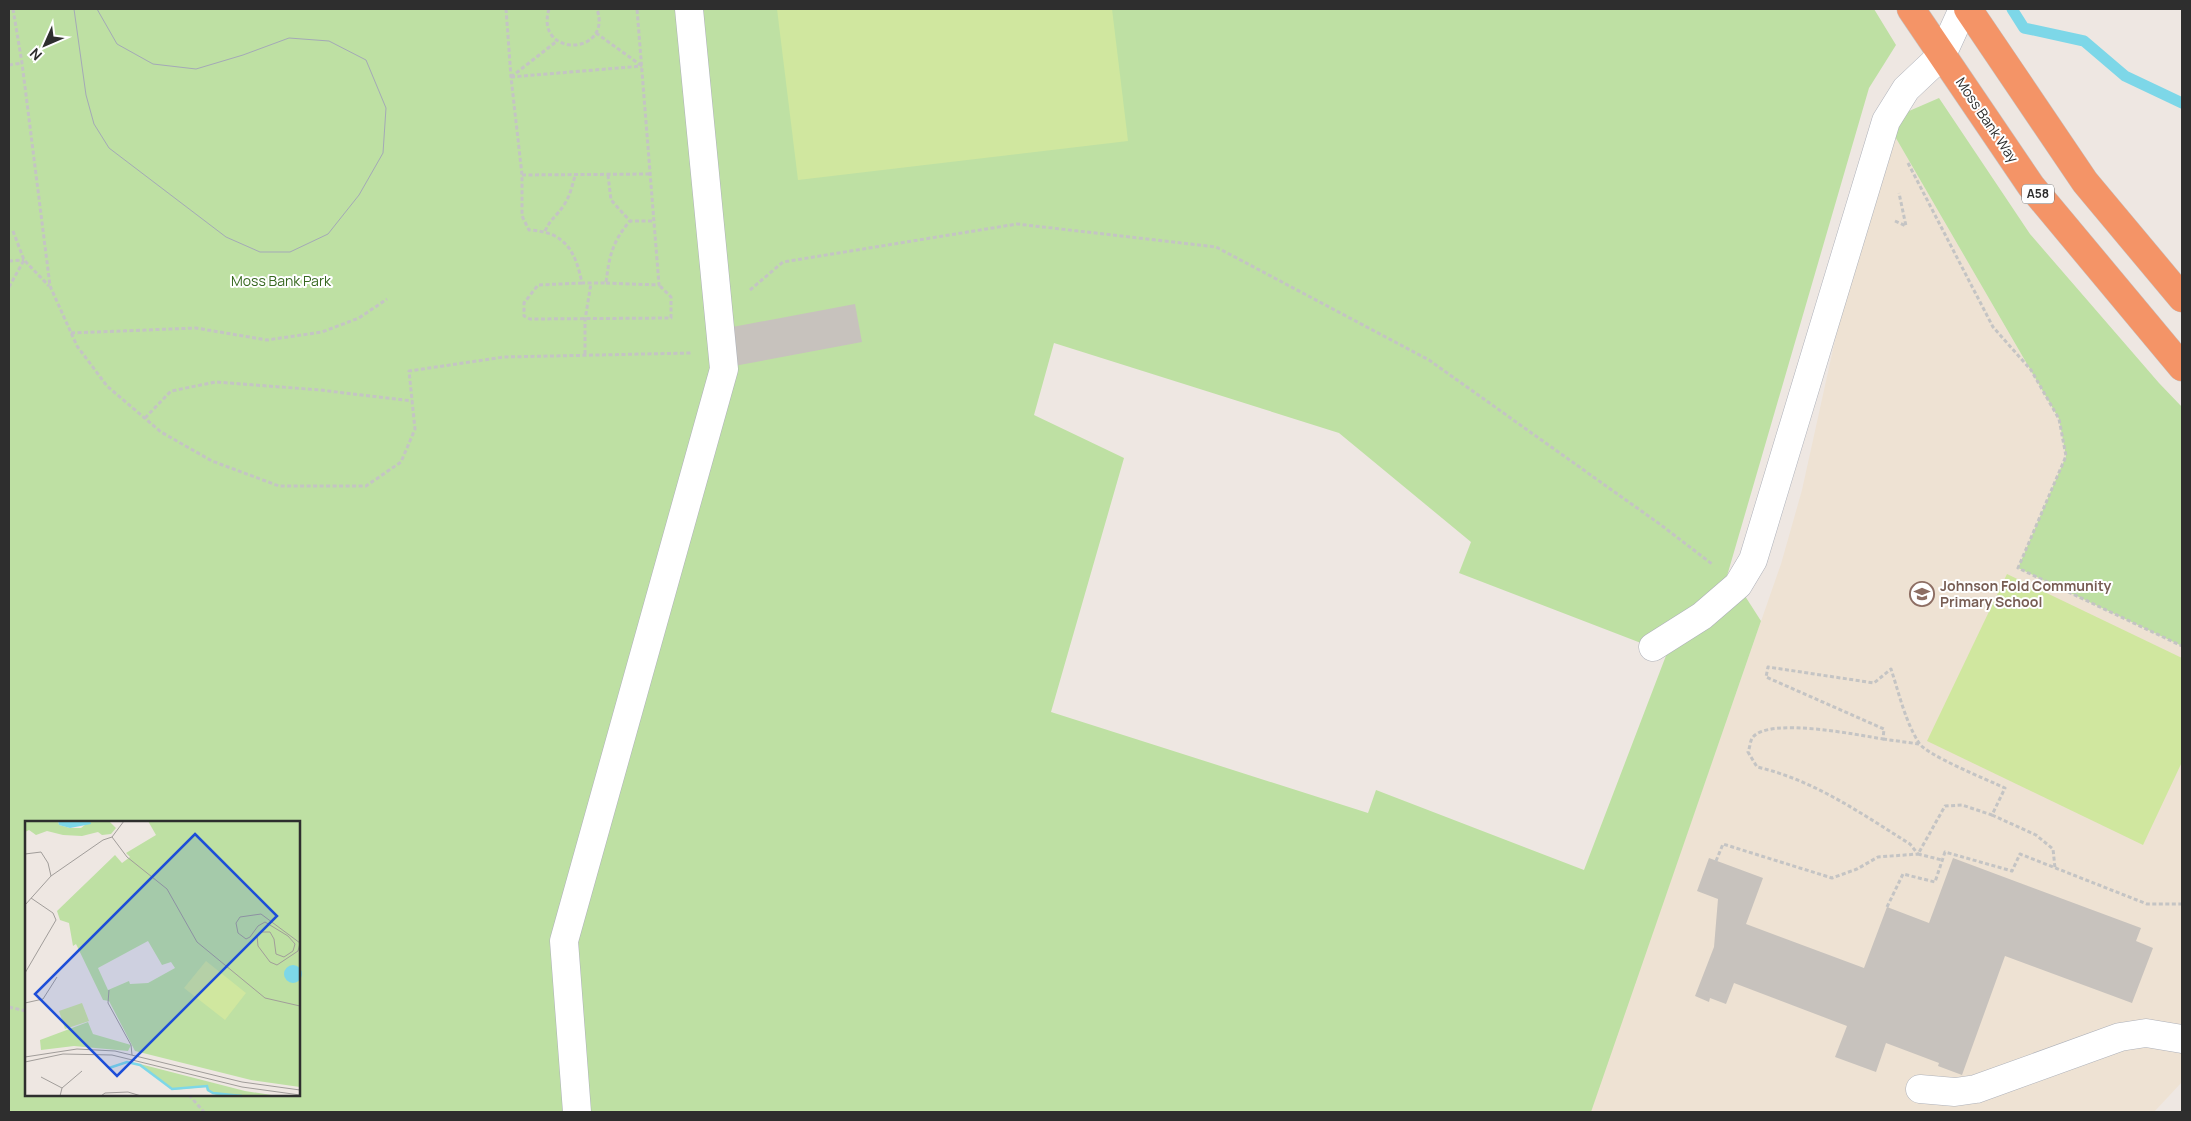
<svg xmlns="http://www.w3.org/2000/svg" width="2191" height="1121" font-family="Manrope,sans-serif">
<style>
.education{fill:#eee2d3}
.green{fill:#bee0a3;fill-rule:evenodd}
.pitch{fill:#d0e79f}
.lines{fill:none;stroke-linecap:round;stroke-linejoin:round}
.stream{stroke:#7dd7e8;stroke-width:11}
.building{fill:#c7c2bd}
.minor-casing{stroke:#aeb1b9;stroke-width:29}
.highway-casing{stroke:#c4c4c4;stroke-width:29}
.path{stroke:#c4c4c4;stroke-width:3;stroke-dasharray:4 2.5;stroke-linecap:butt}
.minor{stroke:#fff;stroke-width:28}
.highway{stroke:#f49467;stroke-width:28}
.tram{stroke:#a4a9b7;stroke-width:1}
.labels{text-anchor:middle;stroke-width:4;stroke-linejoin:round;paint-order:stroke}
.shield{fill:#fff;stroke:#6d6d6d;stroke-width:1}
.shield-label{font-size:12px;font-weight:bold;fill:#2e2e2e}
.street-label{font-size:14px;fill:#2e2e2e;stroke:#fff}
.park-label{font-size:14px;fill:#376820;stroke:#fff}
.education-label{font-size:14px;font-weight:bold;fill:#785e54;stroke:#fff;text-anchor:start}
.inset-river{fill:none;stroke:#7dd7e8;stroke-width:2.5}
.inset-road{fill:none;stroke:#a19d9a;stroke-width:1}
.view{fill:#1d4ed8;fill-opacity:0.15;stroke:#1d4ed8;stroke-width:2.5}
.inset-edge{fill:none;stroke:#2e2e2e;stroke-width:2.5}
</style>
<rect width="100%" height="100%" fill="#eee7e2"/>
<polygon class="education" points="1886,121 2059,419 2066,456 2018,568 2182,646 2182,1082 2154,1112 1590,1112 1781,564 1802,490 1878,145"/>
<g class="green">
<path d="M9 9H1874L1896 45 1869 88 1727 576 1738 585 1761 621 1591 1112H9ZM1054 343 1339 433 1471 542 1459 573 1667 653 1584 870 1376 790 1368 813 1051 712 1124 458 1034 415ZM26 822H299V1095H26Z"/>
<polygon points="1939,98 2030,234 2159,383 2182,407 2182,646 2018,568 2066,456 2059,419 1886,121"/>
</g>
<g class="pitch">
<polygon points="777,9 1112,9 1128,141 798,180"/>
<polygon points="2007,574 2182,658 2182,762 2143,845 1927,741"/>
</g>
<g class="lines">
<polyline class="stream" points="2012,9 2024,28 2084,41 2125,76 2182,103"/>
</g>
<g class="building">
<polygon points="855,304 862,342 734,366 727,328"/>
<polygon points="1709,858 1763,878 1746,924 1864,968 1887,907 1929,923 1953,858 2141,928 2136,941 2153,948 2132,1003 2005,956 1962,1075 1938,1066 1939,1063 1886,1043 1876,1072 1835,1057 1847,1026 1734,983 1726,1004 1710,998 1709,1002 1695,996 1714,947 1718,899 1697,891"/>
</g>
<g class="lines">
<defs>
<g id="minor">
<polyline points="1653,647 1702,616 1738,585 1753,560 1886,121 1906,89 1942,55 1963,9"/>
<polyline points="1920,1089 1955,1092 1976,1089 2120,1037 2146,1033 2182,1039"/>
<polyline points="577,1112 564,941 724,369 689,9"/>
</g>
<g id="highway">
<polyline points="1911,9 2031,186 2182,367"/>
<polyline points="1968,9 2085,182 2182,298"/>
</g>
</defs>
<use href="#minor" class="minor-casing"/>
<use href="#highway" class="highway-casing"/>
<g class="path">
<polyline points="13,9 22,63 50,286 77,346 107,386 161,432 212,461 279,486 366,486 401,462 415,429 409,371 504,357 691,353"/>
<path d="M506 9 511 77 522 175V216L529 230C565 232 575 250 582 283H606C609 257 612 242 630 221"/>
<path d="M549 9C534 58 613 56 597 9"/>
<polyline points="596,33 642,66"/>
<polyline points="9,65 22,63"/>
<polyline points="511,77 642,66"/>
<polyline points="511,77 557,41"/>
<polyline points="1908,163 1993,327 2031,370 2059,419 2066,456 2018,568 2182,646"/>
<polyline points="522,175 651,174"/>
<polyline points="608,175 611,200 630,221 654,221"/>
<polyline points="1895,221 1906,226 1899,193"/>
<polyline points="13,231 24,260 49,286"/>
<path d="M545 231C551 218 557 216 564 205 570 196 572 186 575 176"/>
<polyline points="9,261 24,260"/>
<polyline points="582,283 538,285 524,303 524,316 530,319 671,318 671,297 659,285"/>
<polyline points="606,283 659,285 637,9"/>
<polyline points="9,287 24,260"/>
<polyline points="750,290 783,262 1017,224 1216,247 1429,360 1661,525 1712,564"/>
<polyline points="71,333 196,328 267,340 322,332 359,318 387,299"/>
<polyline points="585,354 585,320 591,283"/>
<polyline points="145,418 171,391 216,382 320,390 412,401"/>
<polyline points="1883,739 1919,744"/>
<polyline points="1992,815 2036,835 2053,849 2055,868"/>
<path d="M1716 861 1723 844 1832 878 1857 869 1878 857 1918 854 1910 844C1862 814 1814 780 1757 767L1748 752C1750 748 1750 740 1753 737 1770 717 1858 735 1883 739L1884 729 1766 677 1768 667 1874 683 1891 669C1899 693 1905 721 1919 743 1926 755 1988 780 2005 788L1992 815 1962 805 1945 806 1918 854 1942 860"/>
<polyline points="1887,907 1903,874 1935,882 1945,852 2012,871 2020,854 2147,904 2182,904"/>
<polyline points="9,1007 26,1011"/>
<polyline points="189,1095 204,1112"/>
</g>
<use href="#minor" class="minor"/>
<use href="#highway" class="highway"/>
<polyline class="tram" points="74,9 86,95 94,124 109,148 226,237 260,252 290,252 328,234 359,195 383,153 386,108 366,60 329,41 289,38 243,55 196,69 153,64 117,44 97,9"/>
</g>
<defs>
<symbol id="school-ring" viewBox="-11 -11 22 22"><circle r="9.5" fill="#fff" stroke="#8d6e63" stroke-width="1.5"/><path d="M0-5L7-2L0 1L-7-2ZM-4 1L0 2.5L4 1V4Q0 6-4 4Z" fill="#8d6e63"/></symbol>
</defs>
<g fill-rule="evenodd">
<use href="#school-ring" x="1908" y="580" width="28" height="28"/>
</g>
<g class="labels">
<rect class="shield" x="2022" y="184.5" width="32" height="19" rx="4"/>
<g class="shield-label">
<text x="2038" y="198">A58</text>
</g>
<g class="street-label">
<text transform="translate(1987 120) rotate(56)" y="5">Moss Bank Way</text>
</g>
<g class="park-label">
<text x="281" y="286">Moss Bank Park</text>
</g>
<g class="education-label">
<text x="1940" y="591">Johnson Fold Community<tspan x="1940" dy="16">Primary School</tspan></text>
</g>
</g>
<g transform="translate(25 821)">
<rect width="275" height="275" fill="#eee7e2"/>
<path d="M0 0H33L34 4 45 7H56L65 0H84L91 7 86 13 77 14 73 11 57 15 38 14 22 10 11 14 4 9 0 11ZM123 0H275V266L226 259 110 230 84 180 78 179 51 123 48 125 44 102 35 99 32 90 90 34 97 42 105 36 101 32 131 14ZM123 120 137 144 146 141 150 147 123 162 105 163 104 160 83 169 73 147ZM63 201 68 213 106 224 103 230 49 225 16 229 15 219ZM115 243 220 270 253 275H194L182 270 181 266 147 269Z" fill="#bee0a3" fill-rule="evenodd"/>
<path d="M181 140 221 172 200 199 159 167ZM57 182 64 200 40 208 34 190Z" fill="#d0e79f"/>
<path d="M33 0H65L66 3 45 7 34 4ZM259 153a9 9 0 1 1 18 0a9 9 0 1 1-18 0Z" fill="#7dd7e8"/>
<path class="inset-river" d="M84 247 102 241 115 244 147 268 182 265 183 269 188 272 217 275"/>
<path class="inset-road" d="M87 16 102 36 142 68 172 121 240 177 275 185M87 16 99 0M0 33 16 31 23 42 26 55M0 84 26 55 78 19 87 16M236 93 275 122 273 130 252 144 245 141 233 125 232 115 236 111H245L249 118 251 133 259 136 268 130 270 123 263 115 240 101 233 105 225 116 221 118 213 112 211 102 215 96ZM0 152 31 99 28 92 6 77M84 169 83 182 106 224 107 234M0 182 18 178 32 156M0 236 52 228 90 230 217 261 275 269M0 241 38 233 87 234 217 266 275 274M16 256 37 267M35 275 37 267 57 250M76 275 80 272 103 271 116 275"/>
<path class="view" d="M170 13 252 95 92 255 10 173Z"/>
<rect width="275" height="275" class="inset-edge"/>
</g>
<rect width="2191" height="1121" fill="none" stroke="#2e2e2e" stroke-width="20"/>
<g transform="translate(45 45) rotate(225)" stroke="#ffffff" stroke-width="4" paint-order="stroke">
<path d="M0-4L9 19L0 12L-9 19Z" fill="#2e2e2e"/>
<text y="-8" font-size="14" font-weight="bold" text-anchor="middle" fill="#2e2e2e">N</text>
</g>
</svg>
